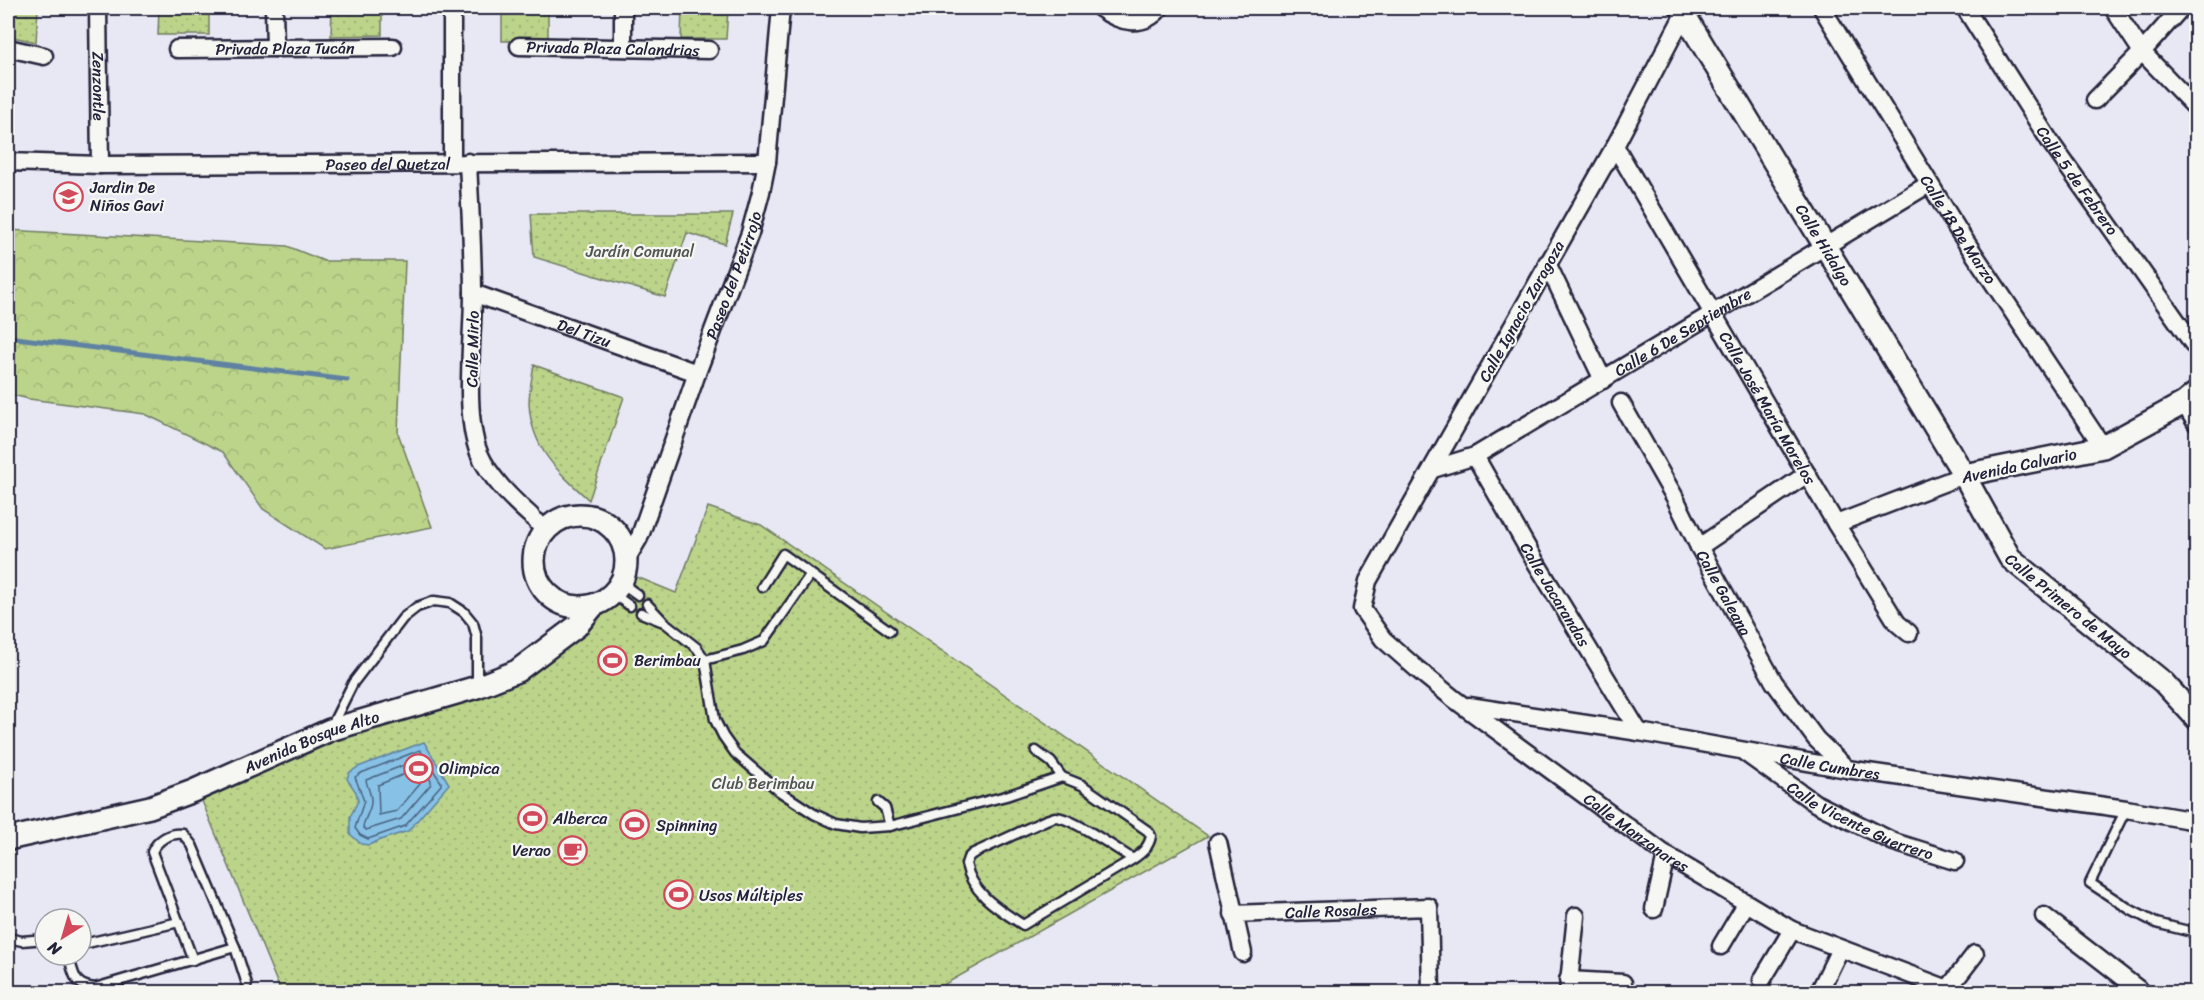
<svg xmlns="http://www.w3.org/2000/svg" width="2204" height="1000" font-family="Sriracha,sans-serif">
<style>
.forest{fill:url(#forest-crowns);stroke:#6f7b62;stroke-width:1.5}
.park{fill:url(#park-dots);stroke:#6f7b62;stroke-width:1.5}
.water{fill:#87c2e6;stroke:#5f82a2;stroke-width:1.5}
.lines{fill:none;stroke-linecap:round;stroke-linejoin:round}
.shore{stroke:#4a627f;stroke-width:1.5}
.stream{stroke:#5f82a2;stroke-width:5}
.service-casing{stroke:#22223b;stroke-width:13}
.minor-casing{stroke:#22223b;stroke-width:21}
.tertiary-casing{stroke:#22223b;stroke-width:26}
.service{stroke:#f6f6f2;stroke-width:8}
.minor{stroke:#f6f6f2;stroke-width:16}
.tertiary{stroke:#f6f6f2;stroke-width:21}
.labels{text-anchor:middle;stroke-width:4.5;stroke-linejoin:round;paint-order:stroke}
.street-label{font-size:16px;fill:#22223b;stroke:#f6f6f2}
.poi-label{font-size:16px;fill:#22223b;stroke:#f6f6f2;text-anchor:start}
.park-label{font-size:16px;fill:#505753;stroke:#f6f6f2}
</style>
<defs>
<pattern id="forest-crowns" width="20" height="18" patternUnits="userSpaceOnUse" patternTransform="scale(1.5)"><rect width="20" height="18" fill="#bcd48a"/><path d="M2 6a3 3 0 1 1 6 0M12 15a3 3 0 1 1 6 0" fill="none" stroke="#a1b678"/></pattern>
<pattern id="park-dots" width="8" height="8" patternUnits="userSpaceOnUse" patternTransform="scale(1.5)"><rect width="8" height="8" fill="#bcd48a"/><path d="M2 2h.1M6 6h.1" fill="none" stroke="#a1b678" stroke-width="1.8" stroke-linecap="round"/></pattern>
</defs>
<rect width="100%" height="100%" fill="#e8e8f5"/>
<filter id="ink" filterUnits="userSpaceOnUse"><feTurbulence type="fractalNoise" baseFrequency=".0167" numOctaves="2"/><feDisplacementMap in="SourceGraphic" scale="12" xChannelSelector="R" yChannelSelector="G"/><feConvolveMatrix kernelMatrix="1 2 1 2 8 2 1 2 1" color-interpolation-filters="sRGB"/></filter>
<g filter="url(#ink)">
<polygon class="forest" points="8,230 287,246 324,261 405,261 398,433 432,527 325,549 263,509 223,452 145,414 29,399 8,394"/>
<g class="park">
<polygon points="8,8 38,8 36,42 8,36"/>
<polygon points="159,8 209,8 209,35 158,35"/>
<polygon points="332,8 382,8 382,35 331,36"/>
<rect x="502" y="8" width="46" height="33"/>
<polygon points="682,8 728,8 726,39 681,39"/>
<polygon points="531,214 733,214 725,244 687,233 665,297 534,257"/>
<path d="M534 365 624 397 589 500C557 471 531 448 529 403 529 391 532 377 534 365Z"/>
<polygon points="708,507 761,525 1208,836 931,992 281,992 197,789 325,735 471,691 594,617 619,600 632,575 676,593"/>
</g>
<polygon class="water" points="424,742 449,784 408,831 380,840 369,845 361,844 350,834 350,817 358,801 356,792 347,779 349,773 358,767"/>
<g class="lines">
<g class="shore">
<polygon points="420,750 441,782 441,785 405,826 368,839 360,835 355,828 364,801 355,777 361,773"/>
<path d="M417 760 431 781V784L401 819 366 830 363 827C364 819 370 812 371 803 372 795 367 787 366 780Z"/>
<polygon points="412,771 415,772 420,784 397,811 379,815 378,785"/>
</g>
<polyline class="stream" points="8,337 347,380"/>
<defs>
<g id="service">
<polyline points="620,582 638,595"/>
<polyline points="762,587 783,554 890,631"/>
<polyline points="612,593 630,606"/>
<path d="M647 604 664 622 697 648 705 660 715 720 723 736 735 753 779 791 814 814 836 824 860 828 890 826 1006 796 1062 777 1082 785 1148 831 1151 836C1149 847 1142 853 1133 859L1023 925C999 909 972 894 966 864L968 858 972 854 1046 820C1049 819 1052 818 1055 817 1072 817 1118 850 1133 859"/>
<polyline points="641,613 661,621"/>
<polyline points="705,660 743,650 764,641 810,575"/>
<polyline points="332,725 353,683 403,618 417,607 434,601 450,603 464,612 473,623 477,638 477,686"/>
<polyline points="1036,751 1051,762 1062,777"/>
<polyline points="878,802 885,808 890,826"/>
<polyline points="2126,809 2090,883 2131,910 2156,923 2196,933"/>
<polyline points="8,938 22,941 45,939"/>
<polyline points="83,944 179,922"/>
<path d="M67 955C76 972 70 985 95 988L235 947"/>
<path d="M193 960 152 852C157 840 170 832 183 834L192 845 235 947 247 984"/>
</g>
<g id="minor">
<path id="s1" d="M98 8 100 165"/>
<polyline points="274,8 275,48"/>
<polyline points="623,8 623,47"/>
<path d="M1100 8C1119 22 1143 29 1160 8"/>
<path id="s2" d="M1678 8 1684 14 1615 146 1368 581 1362 609 1383 639 1417 669 1454 699 1666 855 1792 930 1948 989 1952 992"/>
<path id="s3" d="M1822 8 1958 230 2103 447"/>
<path id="s4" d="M1965 8 2051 143 2196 348"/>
<polyline points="2113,8 2142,52 2196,108"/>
<path id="s5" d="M519 46 709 50"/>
<polyline points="8,48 44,56"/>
<path id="s6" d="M177 49 393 47"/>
<polyline points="2095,100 2142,52 2181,8"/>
<path id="s7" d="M1615 146 1836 524 1897 623 1909 633"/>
<path id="s8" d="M8 162 100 165 767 162"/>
<polyline points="452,162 452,8"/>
<path d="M468 162C470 206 473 250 473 294 473 339 463 413 479 453 489 477 512 499 531 516"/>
<polyline points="1547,263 1603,380"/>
<path id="s9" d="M473 293 697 373"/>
<path id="s10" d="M1621 403 1674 496 1699 547 1774 682 1816 739 1847 769"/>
<polyline points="2184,403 2196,423"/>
<path id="s11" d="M1475 456 1532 556 1639 732"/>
<path id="s12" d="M1433 469 1475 456 1929 184"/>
<polyline points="536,521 545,530"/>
<polyline points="1836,524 1964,475"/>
<path id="s13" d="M641 533 697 373 750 233 761 192 767 162 781 8"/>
<polyline points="1699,547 1807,474"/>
<polyline points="626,560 639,538"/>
<path id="s14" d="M1469 706 1639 732 1847 769 2126 809 2196 821"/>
<path id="s15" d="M1744 752 1815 803 1894 842 1955 861"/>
<polyline points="1218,842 1243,953"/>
<polyline points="1654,909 1666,855"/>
<path id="s16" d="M1233 914 1429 907 1431 992"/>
<polyline points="2044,916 2142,992"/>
<polyline points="1721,946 1746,904"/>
<polyline points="1568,980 1623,983"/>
<polyline points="1762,980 1792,930"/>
<polyline points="1948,989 1975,954"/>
<polyline points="1568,992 1576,916"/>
<polyline points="1819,992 1840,949"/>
</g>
<g id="tertiary">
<path id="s17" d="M1684 14 1964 475 2010 558 2163 682 2196 718"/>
<polyline points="1964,475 2103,447 2184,403 2196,393"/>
<circle cx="580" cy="561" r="46"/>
<path id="s18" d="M8 839 150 807 193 791 330 730 477 687 517 671 577 626 594 605"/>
</g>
</defs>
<use href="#service" class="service-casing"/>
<use href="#minor" class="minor-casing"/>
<use href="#tertiary" class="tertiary-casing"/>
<use href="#service" class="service"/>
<use href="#minor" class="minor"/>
<use href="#tertiary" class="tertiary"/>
</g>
</g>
<defs>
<symbol id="school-ring" viewBox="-11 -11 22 22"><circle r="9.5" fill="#f6f6f2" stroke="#d1495b" stroke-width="1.5"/><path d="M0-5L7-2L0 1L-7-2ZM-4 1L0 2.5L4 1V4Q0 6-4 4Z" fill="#d1495b"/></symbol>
<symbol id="stadium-ring" viewBox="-11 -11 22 22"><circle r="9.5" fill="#f6f6f2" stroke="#d1495b" stroke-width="1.5"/><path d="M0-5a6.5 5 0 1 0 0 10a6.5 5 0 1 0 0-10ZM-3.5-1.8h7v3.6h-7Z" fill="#d1495b"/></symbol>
<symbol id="cafe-ring" viewBox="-11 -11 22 22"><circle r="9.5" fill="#f6f6f2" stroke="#d1495b" stroke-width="1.5"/><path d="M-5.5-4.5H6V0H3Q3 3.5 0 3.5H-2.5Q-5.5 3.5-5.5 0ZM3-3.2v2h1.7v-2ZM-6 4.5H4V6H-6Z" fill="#d1495b"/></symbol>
</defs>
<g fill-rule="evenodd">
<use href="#school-ring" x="52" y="180" width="33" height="33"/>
<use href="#stadium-ring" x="596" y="644" width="33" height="33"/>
<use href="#stadium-ring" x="402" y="752" width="33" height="33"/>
<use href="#stadium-ring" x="516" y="802" width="33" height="33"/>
<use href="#stadium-ring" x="618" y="808" width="33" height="33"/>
<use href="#cafe-ring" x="556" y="834" width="33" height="33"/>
<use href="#stadium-ring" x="662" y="878" width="33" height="33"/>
</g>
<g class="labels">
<g class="street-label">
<text dy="6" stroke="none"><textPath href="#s6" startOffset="108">Privada Plaza Tucán</textPath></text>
<text dy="6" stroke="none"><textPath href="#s5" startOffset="94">Privada Plaza Calandrias</textPath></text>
<text dy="6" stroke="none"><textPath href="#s1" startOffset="78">Zenzontle</textPath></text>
<text dy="6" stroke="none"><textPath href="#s8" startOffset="380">Paseo del Quetzal</textPath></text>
<text dy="6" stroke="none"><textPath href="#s4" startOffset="206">Calle 5 de Febrero</textPath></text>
<text dy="6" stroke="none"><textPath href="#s3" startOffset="260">Calle 18 De Marzo</textPath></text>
<text dy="6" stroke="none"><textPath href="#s17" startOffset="270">Calle Hidalgo</textPath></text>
<text dy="6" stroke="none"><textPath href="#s13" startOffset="274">Paseo del Petirrojo</textPath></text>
<text transform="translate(1521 311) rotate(-61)" y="6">Calle Ignacio Zaragoza</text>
<text dy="6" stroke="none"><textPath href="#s12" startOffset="286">Calle 6 De Septiembre</textPath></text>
<text dy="6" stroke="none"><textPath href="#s9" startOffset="118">Del Tizu</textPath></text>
<text transform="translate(472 349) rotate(-89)" y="6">Calle Mirlo</text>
<text dy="6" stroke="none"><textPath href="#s7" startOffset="303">Calle José María Morelos</textPath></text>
<text transform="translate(2019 465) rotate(-12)" y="6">Avenida Calvario</text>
<text dy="6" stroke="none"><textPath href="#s10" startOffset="216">Calle Galeana</textPath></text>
<text dy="6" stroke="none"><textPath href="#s11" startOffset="160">Calle Jacarandas</textPath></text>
<text dy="6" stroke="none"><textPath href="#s17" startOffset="710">Calle Primero de Mayo</textPath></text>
<text dy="6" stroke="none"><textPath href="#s18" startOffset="320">Avenida Bosque Alto</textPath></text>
<text dy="6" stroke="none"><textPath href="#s14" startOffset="366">Calle Cumbres</textPath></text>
<text dy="6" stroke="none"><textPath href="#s15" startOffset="136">Calle Vicente Guerrero</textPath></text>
<text dy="6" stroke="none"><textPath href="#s2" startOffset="1042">Calle Manzanares</textPath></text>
<text dy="6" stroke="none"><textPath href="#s16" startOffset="98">Calle Rosales</textPath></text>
</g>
<g class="poi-label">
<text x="90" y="193">Jardin De<tspan x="90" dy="18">Niños Gavi</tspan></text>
<text x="634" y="666">Berimbau</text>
<text x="439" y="774">Olimpica</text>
<text x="553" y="824">Alberca</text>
<text x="656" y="831">Spinning</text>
<text x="551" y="856" text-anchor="end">Verao</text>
<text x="699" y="901">Usos Múltiples</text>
</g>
<g class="park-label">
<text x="640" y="257">Jardín Comunal</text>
<text x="763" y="789">Club Berimbau</text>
</g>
</g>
<rect width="2204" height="1000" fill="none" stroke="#f6f6f2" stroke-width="30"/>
<rect x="15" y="15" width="2174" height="970" fill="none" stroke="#22223b" stroke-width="2" filter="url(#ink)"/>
<g transform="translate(63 937) rotate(217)"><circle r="28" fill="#f6f6f2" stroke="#a1a1a9" stroke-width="1.5"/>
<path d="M0-4.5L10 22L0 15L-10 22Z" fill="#d1495b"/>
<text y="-9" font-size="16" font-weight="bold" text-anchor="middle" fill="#22223b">N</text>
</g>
</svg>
